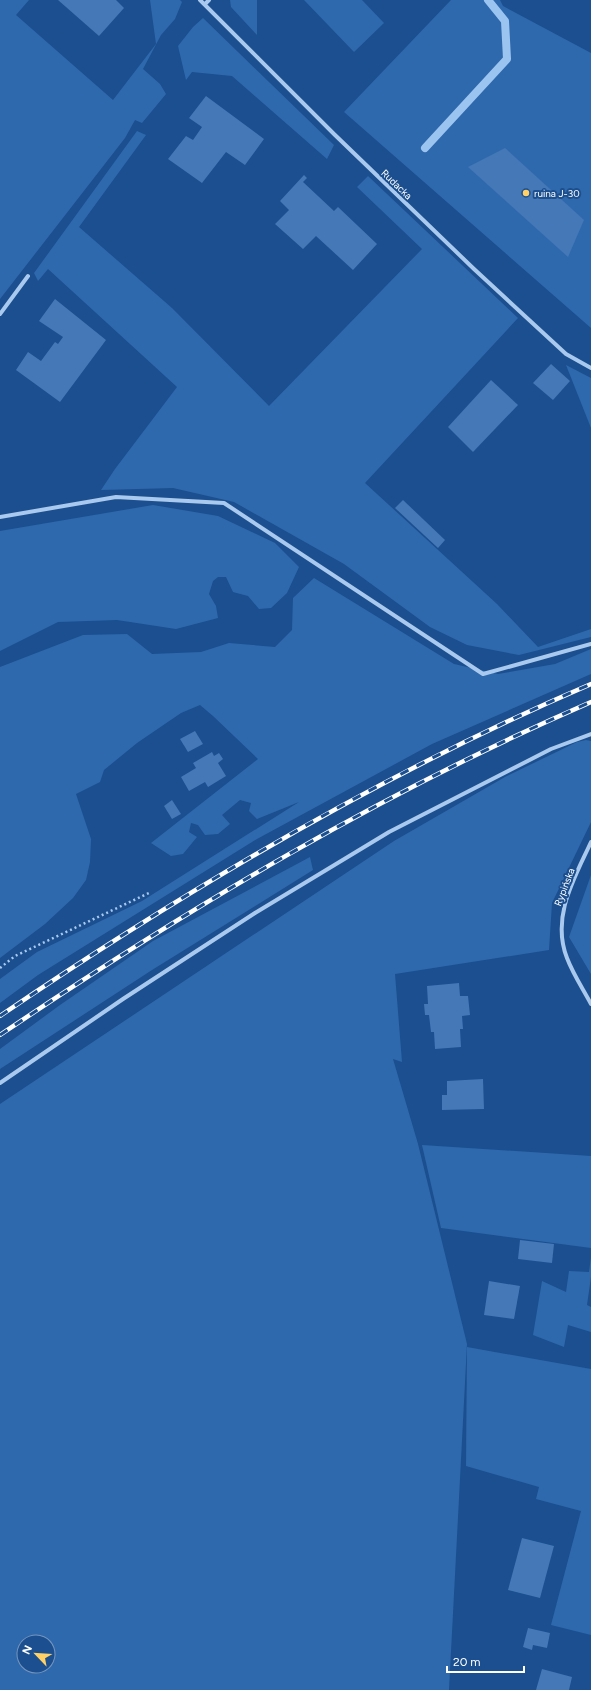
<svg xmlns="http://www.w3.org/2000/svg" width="591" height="1690" font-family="Figtree,sans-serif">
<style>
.green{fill:#2e69ad;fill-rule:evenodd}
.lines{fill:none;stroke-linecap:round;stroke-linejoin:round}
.stream{stroke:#9cc4f0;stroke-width:8}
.building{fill:#4478b7}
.path{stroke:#a9c9ee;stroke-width:2.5;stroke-dasharray:2 3;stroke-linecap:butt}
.street{stroke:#a9c9ee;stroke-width:4}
.rail-casing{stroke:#fff;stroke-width:4.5}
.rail{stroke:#1b4f8f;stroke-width:3;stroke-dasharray:9;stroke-linecap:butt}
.poi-dot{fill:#ffd166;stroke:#1b4f8f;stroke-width:1.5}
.labels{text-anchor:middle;stroke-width:4;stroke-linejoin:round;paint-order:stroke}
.street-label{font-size:10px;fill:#fff;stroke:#1b4f8f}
.poi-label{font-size:10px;fill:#fff;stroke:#1b4f8f;text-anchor:start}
</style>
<rect width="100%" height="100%" fill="#1b4f8f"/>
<g class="green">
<polygon points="0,0 29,0 16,15 113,100 156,44 150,0 180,0 182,2 175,19 161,35 143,69 160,84 166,94 142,123 135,120 125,138 0,299"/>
<polygon points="230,0 257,0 257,35 231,7"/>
<polygon points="304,0 362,0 384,23 354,52"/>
<polygon points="451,0 500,0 503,6 591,53 591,328 344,112"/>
<polygon points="203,18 334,145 327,159 232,76 192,72 186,80 178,46 193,27"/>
<polygon points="137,131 146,135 79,227 172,308 269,406 422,249 357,187 368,176 518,318 365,483 497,604 538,647 591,629 591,637 519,655 467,645 430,627 344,564 234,502 173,488 101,490 115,469 177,387 48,269 38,281 34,273"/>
<polygon points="566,365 591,378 591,428"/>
<polygon points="153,505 218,516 275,543 299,567 287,593 271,608 259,609 248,596 233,592 226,577 218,577 213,581 209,594 216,606 218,618 176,629 117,620 58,622 0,651 0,531"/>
<polygon points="314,578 454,664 498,674 555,664 591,649 591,674 432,744 257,839 38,975 0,1003 0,979 37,952 142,901 299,802 257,819 249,811 251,803 240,800 222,815 230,824 218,834 205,835 198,825 191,823 189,832 197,837 183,854 171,856 151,843 258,759 213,716 200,705 181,713 137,743 104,770 100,782 76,794 91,839 90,862 86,880 73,898 45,924 0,958 0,667 83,635 127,634 152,654 201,652 229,643 275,647 292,630 293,598"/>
<path d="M586 740 591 741V822L552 903 549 950 395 974 402 1062 393 1059 418 1144 467 1344 449 1690H0V1104L394 841 505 777 577 742ZM24 1642H48V1666H24Z"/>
<polygon points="310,857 313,870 152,970 0,1069 0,1049 60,1005 153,941"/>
<polygon points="591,875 591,974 569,937"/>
<polygon points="422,1145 591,1156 591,1248 441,1228"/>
<polygon points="591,1257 591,1277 587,1305 591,1307 591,1332 568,1325 564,1347 533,1335 542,1281 566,1292 569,1271 589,1272"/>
<polygon points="467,1347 591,1369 591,1635 551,1625 581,1511 536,1499 539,1487 466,1466"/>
</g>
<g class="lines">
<polyline class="stream" points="425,148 507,59 505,21 488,0"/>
</g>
<g class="building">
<polygon points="58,0 116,0 124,8 99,36"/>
<polygon points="206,96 264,139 245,165 226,152 202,183 168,159 186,136 193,140 202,127 189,118"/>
<polygon points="505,148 584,220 568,257 468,167"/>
<polygon points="304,175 307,178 303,182 334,211 338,207 377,244 353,270 316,236 303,249 275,224 289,210 280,201"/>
<polygon points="55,299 106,340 60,402 16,370 28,352 41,361 55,342 58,344 63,337 39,321"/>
<polygon points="551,364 570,381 553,400 533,383"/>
<polygon points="491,380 518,405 473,452 448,427"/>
<polygon points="403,500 445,540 438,548 395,508"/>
<polygon points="195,731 203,744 188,752 180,739"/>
<polygon points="212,752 214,756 219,753 223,759 218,763 226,776 208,787 205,782 189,791 181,777 196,768 193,763"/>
<polygon points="172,800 181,814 172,819 164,806"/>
<polygon points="459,983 460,996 468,996 470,1015 462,1016 463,1029 460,1029 461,1047 435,1049 434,1032 431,1032 429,1015 425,1015 424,1004 428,1004 427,986"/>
<polygon points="483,1079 484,1109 442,1110 442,1095 447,1095 447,1081"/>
<polygon points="520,1240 554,1244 552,1263 518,1259"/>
<polygon points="489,1281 520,1286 514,1319 484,1315"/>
<polygon points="522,1538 554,1546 540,1598 508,1590"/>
<polygon points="528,1628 550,1633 547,1648 533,1645 532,1650 523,1647"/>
<polygon points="542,1669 572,1677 569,1690 536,1690"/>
</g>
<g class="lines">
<polyline class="path" points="0,968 15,956 149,893"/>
<g class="street">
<polyline points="200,0 335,135 474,269 566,354 591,368"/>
<polyline points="205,4 209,0"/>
<polyline points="0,314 28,276"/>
<polyline points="0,517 116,497 224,503 483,674 591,644"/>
<path d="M591 842C574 879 551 917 567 958 573 974 583 989 591 1004"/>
<polyline points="0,1083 123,999 255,913 389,832 551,749 591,734"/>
</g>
<defs>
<g id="rail">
<path d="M0 1016C187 889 383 773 591 684"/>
<path d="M0 1035C188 908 383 792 591 702"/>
</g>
</defs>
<use href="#rail" class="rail-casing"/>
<use href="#rail" class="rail"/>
</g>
<circle class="poi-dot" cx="526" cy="193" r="4"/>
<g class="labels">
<g class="street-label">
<text transform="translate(397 184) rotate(44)" y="4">Rudacka</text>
<text transform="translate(564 887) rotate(-69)" y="4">Rypińska</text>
</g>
<g class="poi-label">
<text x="534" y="197">ruina J-30</text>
</g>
</g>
<g transform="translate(36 1654) rotate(295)"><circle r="19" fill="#1b4f8f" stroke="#7695bc"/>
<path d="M0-3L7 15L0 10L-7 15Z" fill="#ffd166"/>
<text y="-6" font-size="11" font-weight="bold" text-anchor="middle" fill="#ffffff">N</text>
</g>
<path d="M447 1666v6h77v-6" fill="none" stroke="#ffffff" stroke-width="2"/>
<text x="453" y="1666" font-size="12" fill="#ffffff" stroke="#1b4f8f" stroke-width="3" paint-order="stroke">20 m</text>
</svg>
